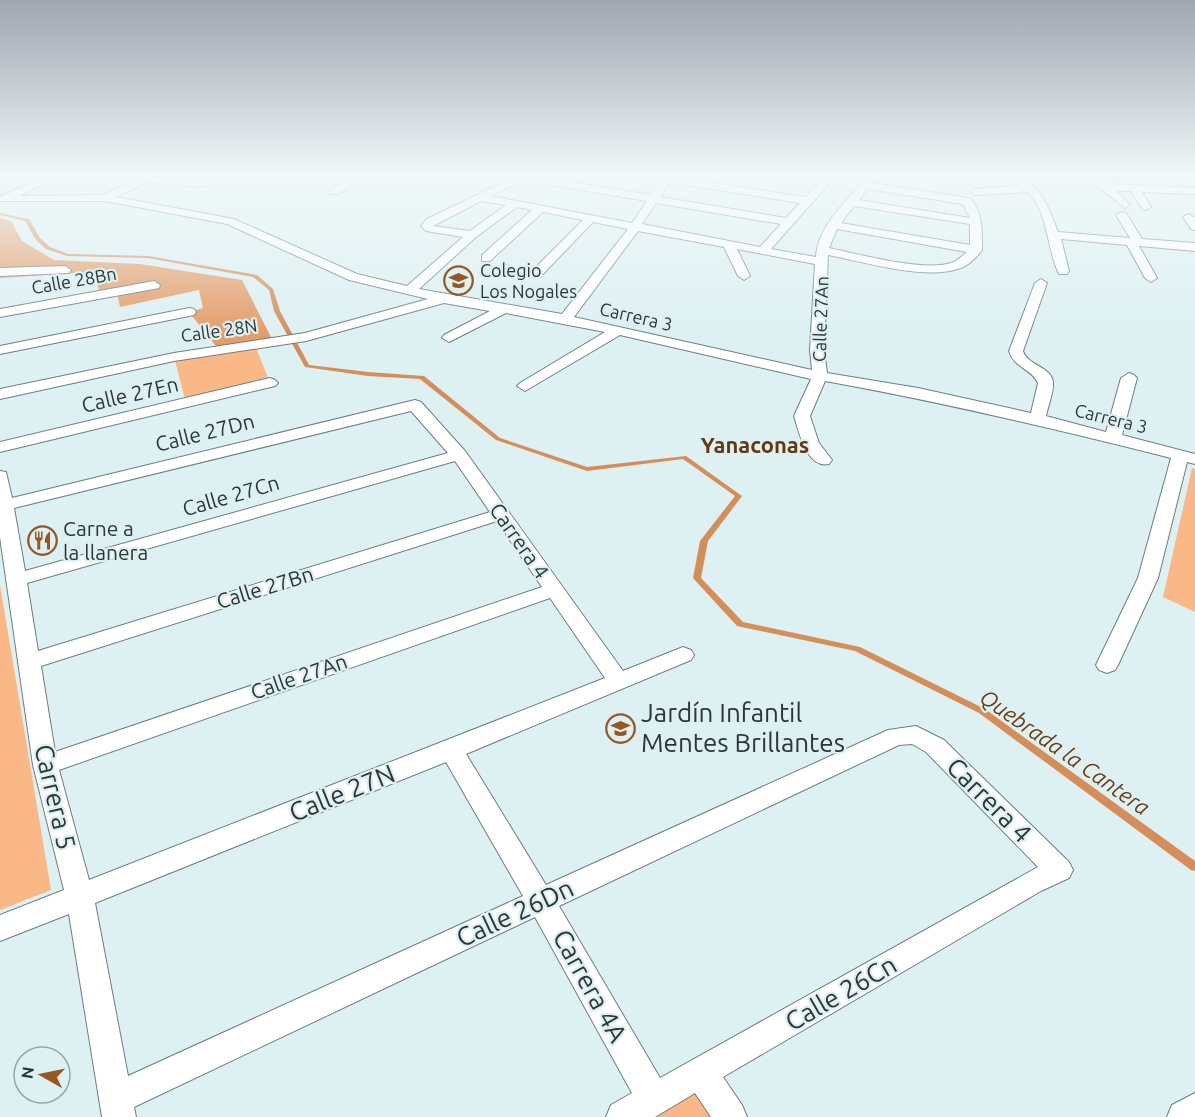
<svg xmlns="http://www.w3.org/2000/svg" width="1195" height="1117" font-family="Ubuntu,sans-serif">
<style>
.green{fill:#fbb887}
.forest{fill:#e49d68}
.lines{fill:none;stroke-linecap:round;stroke-linejoin:round}
.stream{fill:#d58e5a;fill-rule:evenodd}
.minor-casing{stroke:#6d7e80;stroke-width:2}
.minor{fill:#fff;fill-rule:evenodd}
.labels{text-anchor:middle;stroke-width:4.5;stroke-linejoin:round;paint-order:stroke}
.far-poi-label{font-size:18px;fill:#2e3637;stroke:#ddf0f2;text-anchor:start}
.far-street-label{font-size:18px;fill:#2e3637;stroke:#ddf0f2}
.street-label{font-size:21px;fill:#2e3637;stroke:#ddf0f2}
.poi-label{font-size:21px;fill:#2e3637;stroke:#ddf0f2;text-anchor:start}
.neighbourhood-label{font-size:22px;font-weight:bold;fill:#643712;stroke:#ddf0f2}
.water-label{font-size:22px;font-style:italic;fill:#6a3c14;stroke:#ddf0f2}
.near-poi-label{font-size:26px;fill:#2e3637;stroke:#ddf0f2;text-anchor:start}
.near-street-label{font-size:26px;fill:#2e3637;stroke:#ddf0f2}
</style>
<rect width="100%" height="100%" fill="#ddf0f2"/>
<g class="green">
<polygon points="255,345 270,383 186,403 174,357"/>
<polygon points="1192,468 1195,469 1195,612 1163,597"/>
<polygon points="0,585 51,890 0,910"/>
<polygon points="701,1073 730,1117 624,1117"/>
</g>
<polygon class="forest" points="0,218 11,221 22,241 54,260 140,264 242,280 274,343 219,350 189,312 203,308 199,290 120,307 117,292 100,293 93,272 0,278"/>
<g class="lines">
<g class="stream">
<polygon points="41,178 45,178 0,198 0,195"/>
<polygon points="0,213 29,219 40,238 50,247 68,254 148,256 257,275 273,289 280,311 309,365 368,372 424,376 500,438 587,467 686,456 742,496 708,541 701,578 743,622 860,647 985,709 1195,861 1195,871 1191,870 979,713 855,651 737,626 693,578 700,541 735,496 683,459 587,471 496,440 420,379 368,376 305,367 274,311 269,290 253,277 148,258 67,256 46,249 36,240 25,221 0,215"/>
</g>
<defs>
<g id="minor">
<path d="M41 178H53L20 196 103 195 141 178 200 181 209 178H223L222 180 201 187 147 182 116 197 234 219 357 274 407 286 463 237 426 231 421 226 427 219 512 178H544L651 195 663 178H681L805 197 824 178H834L771 249 816 257C817 226 848 200 866 178H876L872 183 967 198 971 199C983 214 982 231 982 250 977 257 969 265 961 268 925 281 865 262 828 255L824 350 827 373 918 388 1031 413 1038 383C1032 369 1014 368 1009 351L1035 283 1041 279 1047 283 1023 351C1028 366 1052 367 1053 382 1054 392 1048 406 1046 416L1106 432 1121 378 1129 373 1134 375 1137 378 1122 435 1195 454V464L1187 462 1158 578 1118 665 1115 670 1107 673 1099 670 1096 665 1138 578 1171 458C1056 429 942 402 825 381L810 416 819 443 832 460 829 464C807 469 799 432 794 416L811 379 620 335 525 391 517 386 520 383 605 332 506 313 449 342 442 338 444 335 490 311 444 303 306 341 174 361 0 399V389L174 353 305 333 428 299 349 280 227 224 105 201H0V197ZM524 179 528 181 647 201 632 223 491 196ZM671 181 680 184 800 203 786 218 660 197ZM868 189 963 204 970 218 859 200ZM481 201 506 205 470 231 433 226ZM656 203 781 224 760 247 642 224ZM854 206 970 224V245L841 223ZM517 207 532 210 482 255V261H490L543 212 583 220 535 268 533 271 535 274H543L593 222 628 229 562 314 419 289 476 237ZM837 229 967 252C962 256 957 261 951 263 924 272 858 254 829 248ZM638 231 724 247 738 276 744 280 750 276 737 249 815 264 810 350 812 370 574 317Z"/>
<polygon points="351,178 363,178 338,194 330,194 330,190"/>
<path d="M1009 178C1039 176 1049 209 1058 232L1130 238 1116 215 1122 212 1126 213 1142 239 1195 243V251L1139 246 1157 278 1151 282 1145 278 1127 245 1061 239 1069 271 1067 274H1059C1047 251 1048 208 1027 192L975 195 970 192 975 189 1019 186Z"/>
<polygon points="1087,178 1098,178 1108,184 1195,188 1195,194 1142,192 1151,207 1146,210 1142,209 1131,191 1116,191 1130,205 1125,208"/>
<polygon points="1189,214 1195,218 1195,230 1191,229 1183,217"/>
<polygon points="65,266 71,270 69,273 0,276 0,268"/>
<polygon points="154,281 160,285 159,288 0,317 0,309"/>
<polygon points="189,308 194,309 196,312 194,315 0,354 0,346"/>
<polygon points="270,378 275,380 278,383 275,386 0,452 0,442"/>
<path d="M415 400 421 402 465 451 623 671 683 647 691 650 694 655 691 660 466 754 546 885 888 730 916 726 944 740 1069 862 1073 870 1069 878 1041 891 723 1077 742 1105 747 1117H711L695 1093 655 1117H606L611 1105 632 1093 535 917 134 1107 136 1117H102L69 914 0 941V915L64 890 33 765 0 537V471L6 472 12 498ZM411 411 448 453 25 571 14 508ZM455 461 490 512 38 651 27 583ZM497 521 542 587 55 752 41 666ZM550 598 605 678 89 880 59 770ZM912 744 926 752 1038 867 660 1078 559 906 899 745ZM446 762 523 896 128 1076 95 903Z"/>
<polygon points="1195,1093 1195,1117 1167,1117 1172,1105"/>
</g>
</defs>
<use href="#minor" class="minor-casing"/>
<use href="#minor" class="minor"/>
</g>
<linearGradient id="sky" x2="0" y2="1"><stop stop-color="#a0a5af"/><stop offset="0.53" stop-color="#f0f8f9"/><stop offset="1" stop-color="#f0f8f9" stop-opacity="0"/></linearGradient>
<rect width="1195" height="334" fill="url(#sky)"/>
<defs>
<symbol id="school-ring" viewBox="-11 -11 22 22"><circle r="9.5" fill="#ddf0f2" stroke="#985721" stroke-width="1.5"/><path d="M0-5L7-2L0 1L-7-2ZM-4 1L0 2.5L4 1V4Q0 6-4 4Z" fill="#985721"/></symbol>
<symbol id="restaurant-ring" viewBox="-11 -11 22 22"><circle r="9.5" fill="#ddf0f2" stroke="#985721" stroke-width="1.5"/><path d="M-5-6h1v4h1v-4h1v4h1v-4h1v5L-1.5 .5V6h-2V.5L-5-1ZM5-6V6H3V1.5H1.5Q1.5-4 5-6Z" fill="#985721"/></symbol>
</defs>
<g fill-rule="evenodd">
<use href="#school-ring" x="442" y="264" width="33" height="33"/>
<use href="#restaurant-ring" x="26" y="524" width="33" height="33"/>
<use href="#school-ring" x="604" y="712" width="33" height="33"/>
</g>
<g class="labels">
<g class="far-poi-label">
<text x="480" y="277">Colegio<tspan x="480" dy="21">Los Nogales</tspan></text>
</g>
<g class="far-street-label">
<text transform="translate(74 281) rotate(-10)" y="6">Calle 28Bn</text>
<text transform="translate(636 317) rotate(13)" y="6">Carrera 3</text>
<text transform="translate(821 319) rotate(-88)" y="6">Calle 27An</text>
<text transform="translate(219 331) rotate(-8)" y="6">Calle 28N</text>
<text transform="translate(1111 419) rotate(14)" y="6">Carrera 3</text>
</g>
<g class="street-label">
<text transform="translate(130 395) rotate(-13)" y="7">Calle 27En</text>
<text transform="translate(205 433) rotate(-14)" y="7">Calle 27Dn</text>
<text transform="translate(231 496) rotate(-16)" y="7">Calle 27Cn</text>
<text transform="translate(519 541) rotate(55)" y="7">Carrera 4</text>
<text transform="translate(265 588) rotate(-17)" y="7">Calle 27Bn</text>
<text transform="translate(299 677) rotate(-19)" y="7">Calle 27An</text>
</g>
<g class="poi-label">
<text x="63" y="536">Carne a<tspan x="63" dy="24">la llanera</tspan></text>
</g>
<g class="neighbourhood-label">
<text x="755" y="453">Yanaconas</text>
</g>
<g class="water-label">
<text transform="translate(1065 752) rotate(35)" y="8">Quebrada la Cantera</text>
</g>
<g class="near-poi-label">
<text x="641" y="722">Jardín Infantil<tspan x="641" dy="30">Mentes Brillantes</tspan></text>
</g>
<g class="near-street-label">
<text transform="translate(342 793) rotate(-22)" y="9">Calle 27N</text>
<text transform="translate(55 797) rotate(77)" y="9">Carrera 5</text>
<text transform="translate(989 800) rotate(45)" y="9">Carrera 4</text>
<text transform="translate(515 913) rotate(-25)" y="9">Calle 26Dn</text>
<text transform="translate(590 986) rotate(61)" y="9">Carrera 4A</text>
<text transform="translate(841 993) rotate(-30)" y="9">Calle 26Cn</text>
</g>
</g>
<g transform="translate(42 1075) rotate(279)"><circle r="28" fill="#ddf0f2" stroke="#97a6a7" stroke-width="1.5"/>
<path d="M0-4.5L10 22L0 15L-10 22Z" fill="#985721"/>
<text y="-9" font-size="16" font-weight="bold" text-anchor="middle" fill="#2e3637">N</text>
</g>
</svg>
